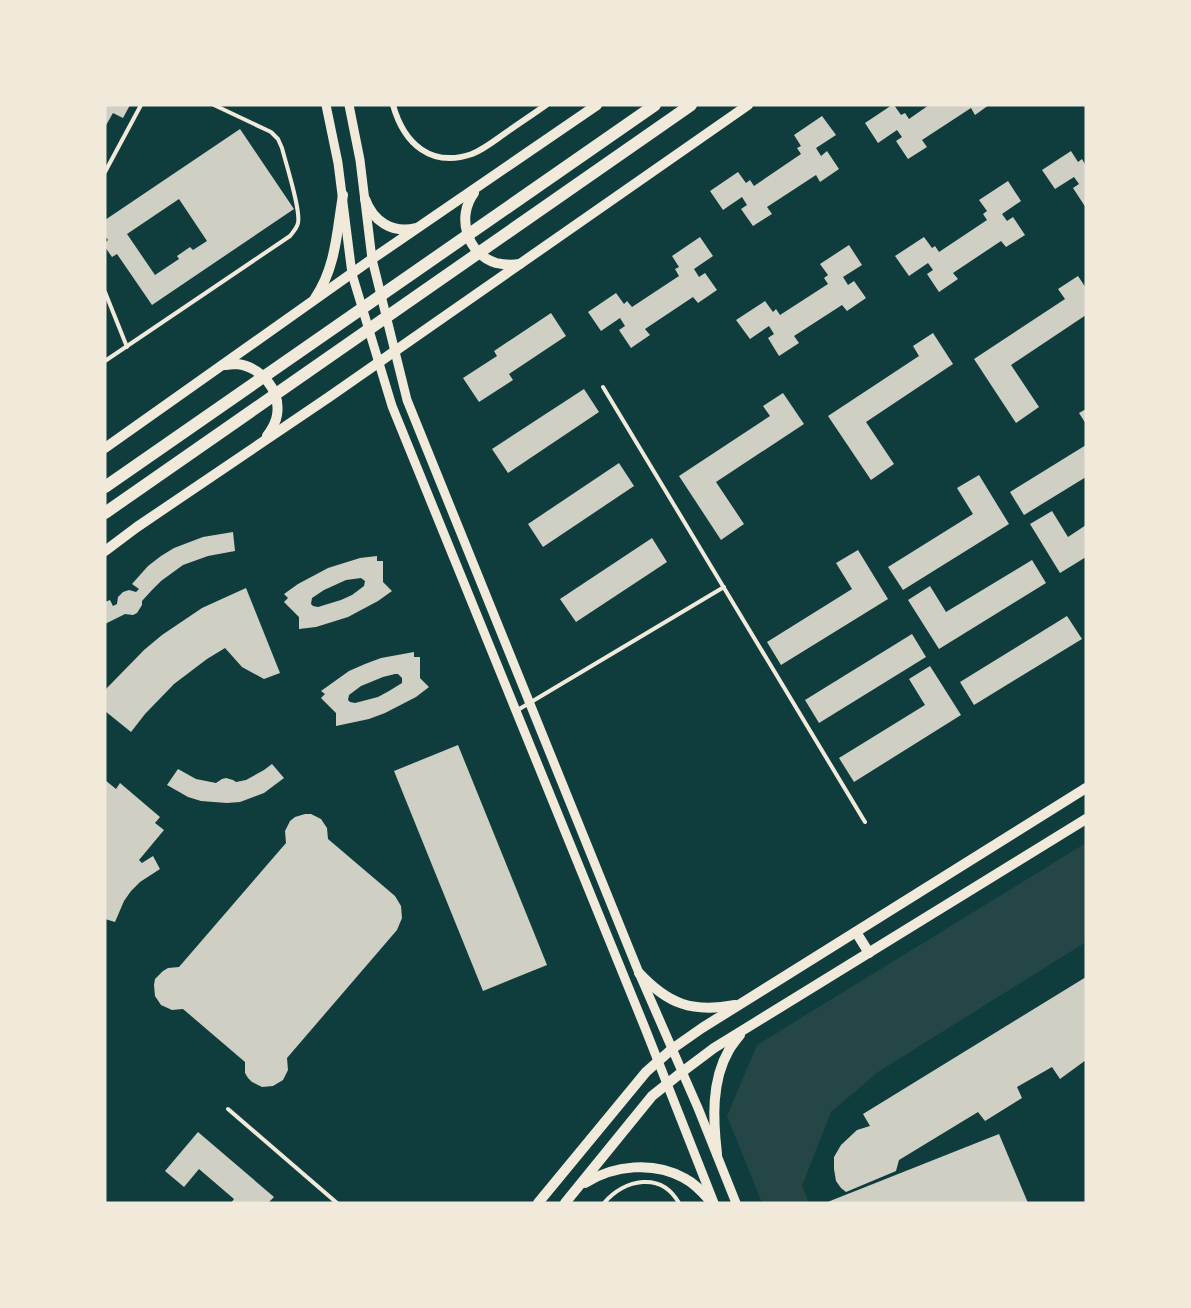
<svg xmlns="http://www.w3.org/2000/svg" width="1191" height="1308" font-family="'Alegreya Sans',sans-serif">
<style>
.green{fill:#244646}
.building{fill:#cfcfc3;fill-rule:evenodd}
.lines{fill:none;stroke-linecap:round;stroke-linejoin:round}
.service{stroke:#f1e9da;stroke-width:4}
.minor{stroke:#f1e9da;stroke-width:6}
.secondary{stroke:#f1e9da;stroke-width:9}
.primary{stroke:#f1e9da;stroke-width:10}
.trunk{stroke:#f1e9da;stroke-width:12}
</style>
<rect width="100%" height="100%" fill="#0f3d3e"/>
<polygon class="green" points="1086,843 1086,942 878,1072 831,1112 802,1186 809,1203 762,1203 727,1116 757,1045"/>
<g class="building">
<polygon points="105,105 130,105 123,118 113,113 105,127"/>
<polygon points="892,105 894,105 901,115 905,113 909,119 929,105 989,105 975,115 971,108 922,140 927,147 908,159 896,141 902,137 897,130 878,143 865,123"/>
<polygon points="822,116 836,135 816,148 821,156 827,151 839,169 820,182 816,175 767,207 772,214 753,226 741,209 747,205 742,197 723,210 710,191 738,172 746,183 750,180 754,186 801,154 797,148 801,146 794,135"/>
<path d="M240 129 294 209 152 305 117 254 112 257 105 247V243L108 240 105 236V220ZM179 199 207 241 193 250 190 247 177 256 179 259 155 275 127 234Z"/>
<polygon points="1071,151 1078,162 1082,159 1086,166 1086,208 1073,188 1079,184 1074,177 1055,189 1042,170"/>
<polygon points="1008,181 1021,201 1002,214 1007,221 1013,217 1025,235 1006,247 1001,241 953,273 958,279 939,292 927,274 933,270 928,263 909,276 895,256 924,237 932,248 935,246 939,252 987,220 983,214 987,211 979,200"/>
<polygon points="700,237 713,256 694,269 699,277 705,273 717,290 698,303 693,297 645,329 650,335 631,348 619,330 625,326 620,318 601,331 588,312 616,293 624,304 627,301 632,307 679,276 675,269 679,267 672,256"/>
<polygon points="849,245 862,265 843,277 848,285 854,281 866,298 847,311 842,305 794,336 799,343 779,356 768,338 774,334 769,326 750,339 736,320 765,301 773,312 776,309 780,315 828,284 824,278 828,275 820,264"/>
<polygon points="1078,276 1086,288 1086,315 1011,365 1039,407 1016,423 974,359 1065,299 1058,289"/>
<polygon points="551,313 566,336 509,374 513,380 479,402 463,378 497,356 494,351"/>
<polygon points="933,333 953,364 866,422 894,464 871,480 828,416 919,356 913,346"/>
<polygon points="584,389 599,412 508,473 492,449"/>
<polygon points="783,393 804,424 716,482 744,524 721,540 679,476 770,416 763,406"/>
<polygon points="1086,409 1086,424 1079,413"/>
<polygon points="1086,445 1086,477 1024,515 1010,492"/>
<polygon points="619,463 634,486 543,547 528,524"/>
<polygon points="979,475 1009,524 903,590 888,567 973,514 957,488"/>
<polygon points="1052,511 1068,537 1086,525 1086,557 1060,573 1030,524"/>
<polygon points="233,532 235,551 208,556 183,565 161,581 152,590 142,601 142,605 137,613 133,615 125,614 105,624 105,602 110,600 113,606 117,604 118,597 123,592 129,590 136,592 139,589 132,584 148,566 161,556 174,548 203,537"/>
<polygon points="652,538 667,562 576,622 560,599"/>
<polygon points="858,550 888,599 781,665 767,642 852,589 836,563"/>
<path d="M377 556V561H383V582L392 591 378 601 348 617 316 627 299 629V617L284 602 288 598 284 594 298 584 328 568 360 558ZM361 578 365 581 364 586 352 595 341 600 318 607 313 606 311 604 312 598 324 590 346 580Z"/>
<polygon points="1032,560 1046,583 939,649 908,600 930,586 946,612"/>
<polygon points="246,588 280,673 264,679 242,667 225,648 207,659 174,684 145,714 131,732 105,711 105,690 144,650 162,635 202,608"/>
<polygon points="1067,616 1082,639 974,705 960,682"/>
<polygon points="912,634 926,657 819,723 805,700"/>
<path d="M414 652V657H420V678L429 687 416 697 385 713 369 719 336 726V713L321 698 325 694 321 691 349 671 365 664 381 658ZM395 674H398L402 678V683L389 691 378 697 355 703 350 702 348 700 349 695 361 686 383 677Z"/>
<polygon points="930,666 961,715 854,782 839,758 925,705 909,679"/>
<polygon points="458,745 547,965 483,991 394,771"/>
<polygon points="272,764 284,778 264,793 240,802 227,803 201,801 188,797 167,785 178,769 196,779 216,783 222,779 226,778 233,780 236,782 246,780 264,770"/>
<polygon points="105,780 116,789 120,783 160,817 155,823 164,830 139,860 142,863 153,856 160,869 140,882 131,891 124,901 115,922 105,919"/>
<polygon points="305,814 311,814 321,819 327,828 328,839 395,896 401,906 402,918 397,930 287,1058 288,1070 283,1080 273,1086 262,1087 252,1082 248,1078 245,1073 245,1062 183,1009 172,1010 161,1005 155,996 154,985 155,979 163,971 168,968 179,967 286,843 285,831 290,821 295,817"/>
<polygon points="1086,977 1086,1060 1060,1079 1052,1067 1017,1087 1022,1098 985,1121 978,1112 899,1160 896,1171 846,1192 841,1188 836,1181 834,1169 834,1157 841,1145 857,1130 870,1126 863,1114"/>
<polygon points="198,1132 274,1197 268,1203 231,1203 234,1199 199,1169 184,1187 165,1171"/>
<polygon points="999,1134 1028,1203 825,1203"/>
</g>
<g class="lines">
<g class="service">
<polyline points="105,172 141,105"/>
<polyline points="105,292 127,347"/>
<path d="M105 361 290 236C293 232 297 228 298 223 301 210 286 164 282 148L278 139 271 132 214 105"/>
<polyline points="603,387 865,822"/>
<polyline points="516,711 724,587"/>
<polyline points="228,1109 337,1203"/>
<path d="M604 1203C625 1179 661 1171 679 1203"/>
</g>
<path class="minor" d="M393 105C404 144 431 168 472 154 484 149 494 141 504 134 518 124 532 115 546 105"/>
<g class="secondary">
<polyline points="326,105 338,163 352,274 392,406 645,1028 714,1203"/>
<polyline points="349,105 360,160 372,259 407,400 639,973 698,1108 736,1203"/>
</g>
<g class="primary">
<path d="M474 193C456 217 467 254 496 263 504 265 512 265 520 264"/>
<path d="M365 199C373 221 392 234 416 228"/>
<path d="M315 298C336 268 337 230 343 195"/>
<path d="M223 365C227 365 233 364 237 364 261 367 281 390 277 415 276 423 272 429 267 436"/>
<polyline points="105,448 372,259 597,105"/>
<polyline points="105,551 137,527 329,397 748,105"/>
<polyline points="856,932 869,953"/>
<path d="M639 973C668 1004 692 1013 735 1005"/>
<path d="M717 1154C713 1120 711 1081 729 1050 732 1045 736 1040 740 1035"/>
<path d="M585 1183C614 1165 654 1161 684 1178 696 1184 704 1194 712 1203"/>
<polyline points="538,1203 646,1072 672,1049 702,1028 1086,788"/>
<polyline points="565,1203 652,1096 682,1072 714,1048 1086,819"/>
</g>
<g class="trunk">
<polyline points="105,487 655,105"/>
<polyline points="105,513 691,105"/>
</g>
</g>
<rect width="1191" height="1308" fill="none" stroke="#f1e9da" stroke-width="213"/>
</svg>
